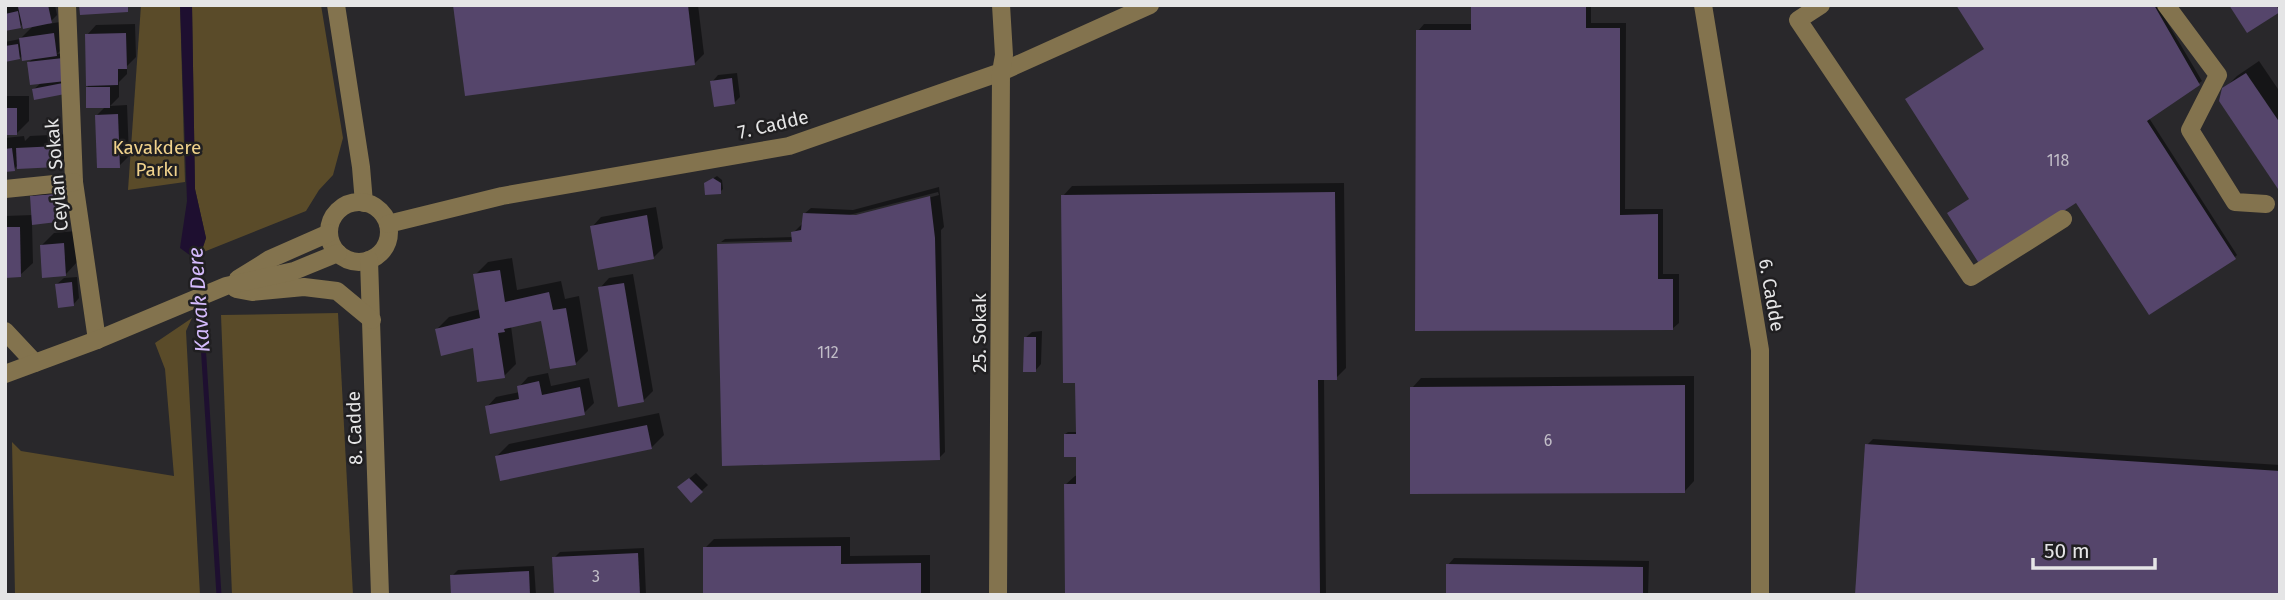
<svg xmlns="http://www.w3.org/2000/svg" width="2285" height="600" font-family="'Fira Sans',sans-serif">
<style>
.green{fill:#5a4b29}
.water{fill:#1e0f30}
.shadow{fill:#0007;fill-rule:evenodd}
.lines{fill:none;stroke-linecap:round;stroke-linejoin:round}
.stream{stroke:#1e0f30;stroke-width:5}
.building{fill:#55456b}
.minor{stroke:#83734e;stroke-width:18}
.labels{text-anchor:middle;stroke-width:5;stroke-linejoin:round;paint-order:stroke}
.number-label{font-size:16px;fill:#c1bdc7}
.street-label{font-size:19px;fill:#e5e5e6;stroke:#201f21}
.park-label{font-size:19px;fill:#f0d28c;stroke:#201f21}
.water-label{font-size:21px;font-style:italic;fill:#d4bafc;stroke:#201f21}
</style>
<rect width="100%" height="100%" fill="#29282b"/>
<g class="green">
<polygon points="141,5 180,5 185,182 128,190"/>
<polygon points="192,5 321,5 343,138 333,175 319,190 306,211 201,253 206,238 195,189"/>
<polygon points="338,313 353,595 232,595 221,315"/>
<polygon points="192,318 186,331 200,595 15,595 12,442 21,451 174,476 165,369 155,343"/>
</g>
<polygon class="water" points="180,5 192,5 195,189 206,238 201,253 191,256 180,248 187,201"/>
<g class="shadow">
<polygon points="5,5 55,5 57,15 48,24 66,21 69,42 57,54 69,52 71,86 34,89 41,83 29,62 34,58 23,54 20,58 5,60 5,42 20,39 35,24 23,23 20,27 5,30"/>
<polygon points="455,5 698,5 704,54 694,64"/>
<polygon points="1473,5 1591,5 1591,23 1626,23 1625,209 1663,209 1663,274 1679,274 1679,323 1672,329 1418,31 1424,24 1473,24"/>
<polygon points="1958,5 2157,5 2202,81 2149,118 2237,255 2235,257 2077,200 1970,198 1985,48"/>
<polygon points="135,24 136,57 127,66 127,74 119,82 119,97 110,106 127,105 129,156 119,166 97,115 106,106 88,106 87,35 96,25"/>
<polygon points="2259,61 2280,92 2280,188 2224,89 2237,76"/>
<polygon points="737,73 740,97 734,103 712,82 718,75"/>
<polygon points="5,96 29,96 29,121 17,133 5,134"/>
<polygon points="70,134 70,153 58,165 18,165 14,169 5,170 5,138 24,136 25,141 30,136"/>
<polygon points="717,176 722,180 723,189 720,192 709,181"/>
<polygon points="1344,183 1346,368 1336,378 1324,378 1326,595 1066,595 1065,485 1075,476 1078,475 1078,455 1065,434 1068,432 1077,432 1077,381 1063,196 1072,186"/>
<path d="M939 187 944 227 941 230 945 452 939 458 794 244V240L721 242 725 239 793 237V233L803 223 804 214 811 208 853 210ZM938 192 939 195 827 225 826 221Z"/>
<polygon points="60,188 63,214 56,221 32,223 33,263 20,275 5,276 5,216 33,215 31,197 38,191"/>
<polygon points="656,207 663,248 654,257 592,227 601,217"/>
<polygon points="76,231 78,261 66,274 41,246 54,233"/>
<polygon points="512,258 517,290 561,281 565,299 579,296 588,351 576,363 543,318 511,326 516,364 504,376 474,346 437,329 449,317 481,309 475,275 488,262"/>
<polygon points="633,274 653,391 643,401 600,288 609,278"/>
<polygon points="77,277 79,298 73,305 57,284 64,278"/>
<polygon points="1042,331 1041,364 1035,371 1025,338 1032,332"/>
<polygon points="548,373 551,386 589,378 594,403 584,413 487,407 496,397 520,392 519,387 528,377"/>
<polygon points="1694,376 1694,481 1685,491 1412,388 1421,378"/>
<polygon points="659,413 664,435 651,448 497,456 509,444"/>
<polygon points="1873,439 2280,465 2280,595 1867,445"/>
<polygon points="696,473 708,485 691,501 679,487"/>
<polygon points="850,537 850,556 930,555 930,595 705,595 705,548 714,539"/>
<polygon points="644,548 646,595 556,595 554,558 560,552"/>
<polygon points="1454,558 1649,561 1648,595 1447,595 1448,565"/>
<polygon points="534,566 536,595 453,595 452,576 458,570"/>
</g>
<g class="lines">
<polyline class="stream" points="197,249 219,595"/>
</g>
<g class="building">
<polygon points="26,5 48,5 52,23 23,29 18,7"/>
<polygon points="79,5 128,5 128,12 80,15"/>
<polygon points="453,5 688,5 695,65 465,96"/>
<polygon points="1471,5 1586,5 1586,28 1620,28 1620,215 1658,214 1658,279 1673,279 1673,330 1415,331 1416,30 1471,30"/>
<polygon points="1956,5 2154,5 2200,85 2147,121 2236,259 2149,315 2076,203 1980,265 1947,213 1969,199 1905,99 1984,49"/>
<polygon points="2229,5 2276,5 2280,12 2247,33"/>
<polygon points="18,11 21,28 5,31 5,14"/>
<polygon points="54,33 57,56 22,61 19,38"/>
<polygon points="126,33 127,69 118,69 118,85 86,86 85,34"/>
<polygon points="18,44 20,59 5,62 5,46"/>
<polygon points="63,58 66,81 30,85 27,62"/>
<polygon points="2246,73 2280,123 2280,192 2219,101 2222,88"/>
<polygon points="732,78 735,104 714,107 710,81"/>
<polygon points="63,83 65,94 34,100 32,89"/>
<rect x="86" y="87" width="24" height="21"/>
<rect x="5" y="108" width="12" height="27"/>
<polygon points="118,114 120,168 97,168 95,115"/>
<polygon points="58,146 58,167 17,169 16,148"/>
<polygon points="12,148 15,171 5,172 5,149"/>
<polygon points="713,178 721,183 721,194 705,195 704,183"/>
<polygon points="1335,192 1337,380 1318,380 1320,595 1065,595 1064,484 1076,484 1076,457 1064,457 1064,434 1076,434 1075,383 1063,383 1061,195"/>
<polygon points="55,194 57,222 32,225 30,196"/>
<polygon points="930,196 935,238 940,460 722,466 717,244 792,242 791,232 801,230 803,213 856,215"/>
<polygon points="647,215 654,259 598,270 590,226"/>
<polygon points="5,227 20,227 21,277 5,278"/>
<polygon points="64,243 66,276 42,278 40,245"/>
<polygon points="500,270 505,302 549,292 553,310 566,308 576,365 550,369 541,321 504,329 505,332 498,333 505,378 477,382 473,348 441,356 435,329 480,318 473,274"/>
<polygon points="72,282 74,306 58,308 55,284"/>
<polygon points="624,283 644,402 618,407 598,287"/>
<polygon points="1024,337 1036,337 1036,372 1023,372"/>
<polygon points="539,381 542,395 580,387 585,415 490,434 485,406 519,399 517,386"/>
<polygon points="1685,385 1685,493 1410,494 1410,387"/>
<polygon points="647,425 652,449 500,481 495,456"/>
<polygon points="1865,444 2280,471 2280,595 1855,595"/>
<polygon points="689,478 703,492 691,503 677,487"/>
<polygon points="841,546 841,564 921,563 921,595 703,595 703,547"/>
<polygon points="638,553 640,595 554,595 552,557"/>
<polygon points="1446,564 1643,567 1643,595 1446,595"/>
<polygon points="529,571 530,595 451,595 450,575"/>
</g>
<g class="lines">
<g class="minor">
<polyline points="67,5 74,182 97,340"/>
<polyline points="336,5 361,167 364,203"/>
<polyline points="1703,5 1760,350 1760,595"/>
<polyline points="1821,5 1798,20 1971,277 2063,219"/>
<polyline points="2166,5 2218,75 2190,130 2235,202 2266,204"/>
<polyline points="5,189 74,182"/>
<circle cx="359" cy="232" r="30"/>
<polyline points="388,224 502,196 789,146 1001,72 1150,5"/>
<polyline points="369,260 380,595"/>
<polyline points="238,279 270,259 329,233"/>
<polyline points="236,289 252,292 304,287 337,291 372,320"/>
<polyline points="5,331 35,363"/>
<polyline points="5,374 97,340 226,286 294,271 338,253"/>
<polyline points="998,595 1001,72 1004,55 1001,5"/>
</g>
</g>
<g class="labels">
<g class="number-label">
<text x="2058" y="166">118</text>
<text x="828" y="358">112</text>
<text x="1548" y="446">6</text>
<text x="596" y="582">3</text>
</g>
<g class="street-label">
<text transform="translate(773 124) rotate(-13)" y="7">7. Cadde</text>
<text transform="translate(56 175) rotate(-95)" y="7">Ceylan Sokak</text>
<text transform="translate(1772 295) rotate(80)" y="7">6. Cadde</text>
<text transform="translate(979 333) rotate(-90)" y="7">25. Sokak</text>
<text transform="translate(354 428) rotate(-92)" y="7">8. Cadde</text>
</g>
<g class="park-label">
<text x="157" y="154">Kavakdere<tspan x="157" dy="22">Parkı</tspan></text>
</g>
<g class="water-label">
<text transform="translate(199 300) rotate(-94)" y="7">Kavak Dere</text>
</g>
</g>
<rect width="2285" height="600" fill="none" stroke="#e5e5e6" stroke-width="14"/>
<path d="M2033 558v10h122v-10" fill="none" stroke="#e5e5e6" stroke-width="3.5"/>
<text x="2044" y="558" font-size="21" fill="#e5e5e6" stroke="#201f21" stroke-width="5" paint-order="stroke">50 m</text>
</svg>
